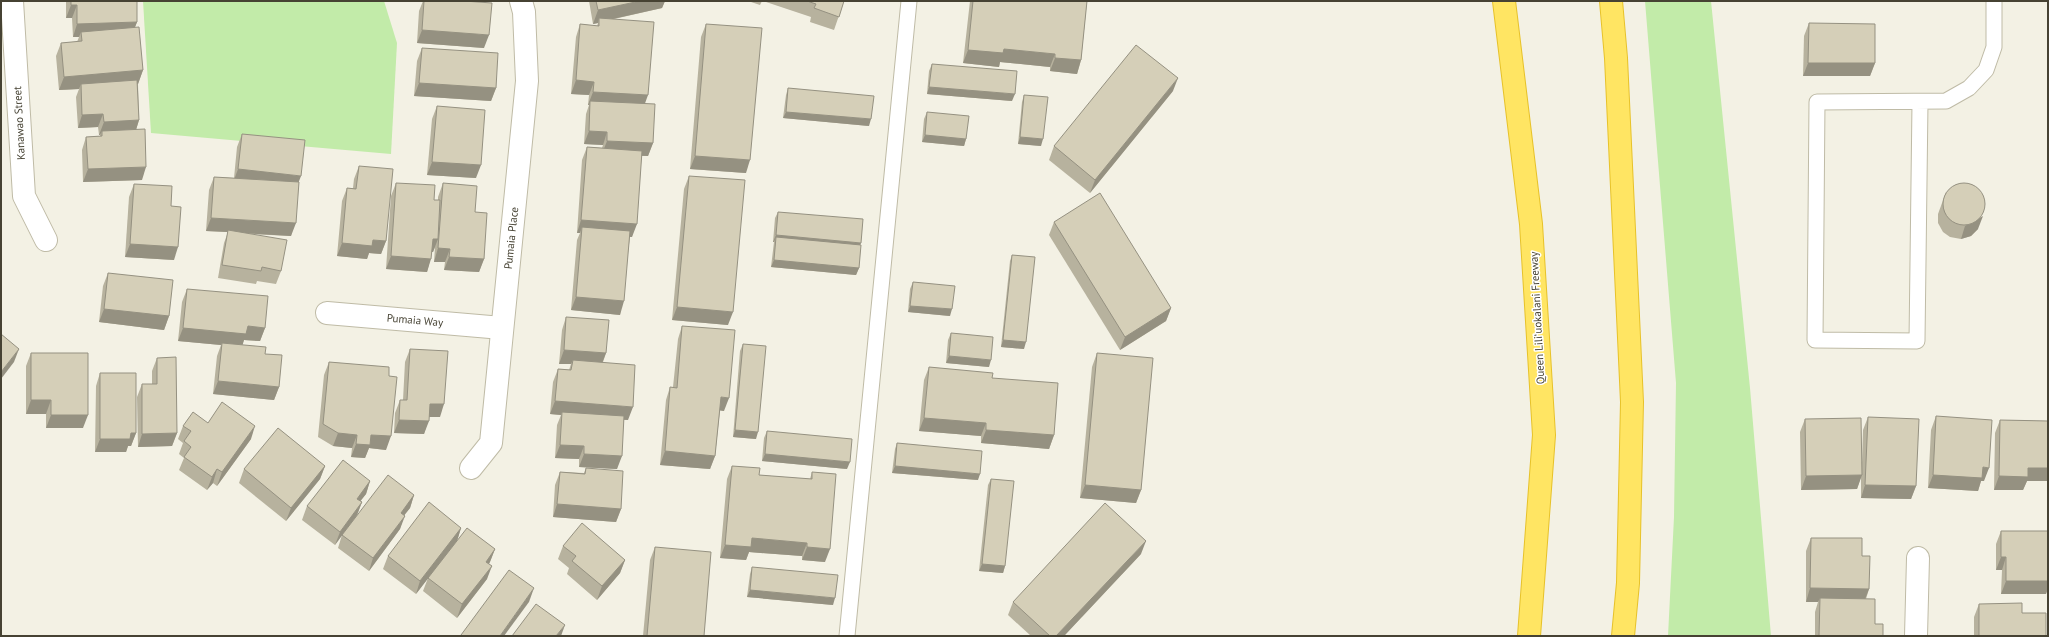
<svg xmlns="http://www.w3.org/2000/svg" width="2049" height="637" font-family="'PT Sans',sans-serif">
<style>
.green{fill:#c2eba9}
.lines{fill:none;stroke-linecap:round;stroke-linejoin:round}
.lane-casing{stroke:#bfbba6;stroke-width:17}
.street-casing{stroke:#bfbba6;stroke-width:24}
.highway-casing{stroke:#e7c22a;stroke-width:24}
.lane{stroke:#fff;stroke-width:15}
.street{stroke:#fff;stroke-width:22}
.highway{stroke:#ffe563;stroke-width:22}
.wall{fill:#b7b29e}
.shaded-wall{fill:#959181}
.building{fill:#d5cfb8;stroke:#959181}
.labels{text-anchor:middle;stroke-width:3;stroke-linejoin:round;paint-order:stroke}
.street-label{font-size:11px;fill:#464233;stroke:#fff}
</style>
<rect width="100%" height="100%" fill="#f3f1e4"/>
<g class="green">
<polygon points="143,1 384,1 397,43 391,154 151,133"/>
<polygon points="1645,1 1711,1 1750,388 1771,636 1668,636 1674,517 1676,383"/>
</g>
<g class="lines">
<defs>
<g id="lane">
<polyline points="1920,103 1917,341 1815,340 1817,102 1946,101 1969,88 1986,70 1994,47 1994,1"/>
<polyline points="847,636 909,1"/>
</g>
<g id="street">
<polyline points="12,1 24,196 46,240"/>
<polyline points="327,313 502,328"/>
<polyline points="471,468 491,443 527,81 524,12 521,1"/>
<polyline points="1916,636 1918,558"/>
</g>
<g id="highway">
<polyline points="1504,1 1531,224 1544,435 1529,636"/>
<polyline points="1611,1 1616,58 1632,402 1628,583 1623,636"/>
</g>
</defs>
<use href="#lane" class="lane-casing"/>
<use href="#street" class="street-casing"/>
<use href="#highway" class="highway-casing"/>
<use href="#lane" class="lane"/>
<use href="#street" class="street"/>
<use href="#highway" class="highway"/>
</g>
<g class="wall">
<polygon points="66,1 137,1 137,22 135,27 143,70 138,84 139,120 136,130 142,180 83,182 82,150 86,137 100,136 100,135 99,135 98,127 78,128 76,97 79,89 59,90 56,56 61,43 77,42 79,37 73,37 72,18 66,18"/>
<polygon points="423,1 464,1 484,48 417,43 419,11"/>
<polygon points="589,1 665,1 662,8 614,19 645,103 653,143 648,156 642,156 632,237 630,237 620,315 571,310 577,240 580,233 577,233 582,160 587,147 602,148 603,145 584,144 586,114 589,105 588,105 589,95 571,94 576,37 580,24 597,26 598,23 593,24"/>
<polygon points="748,1 762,1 760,5"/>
<polygon points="763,1 844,1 834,30 810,22 811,17"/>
<polygon points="970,1 1087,1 1081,60 1077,74 1050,71 1050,67 1000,62 999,67 963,63"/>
<polygon points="1809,23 1875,63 1870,76 1803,76 1804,36"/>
<polygon points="706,24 746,173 690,169 701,37"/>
<polygon points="422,48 496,88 491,101 414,96 417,61"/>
<polygon points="932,64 1012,101 927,94 929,71"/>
<polygon points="788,88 869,126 783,118 786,95"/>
<polygon points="1173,91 1090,193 1049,160 1054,146"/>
<polygon points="1024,95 1041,146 1018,144 1022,102"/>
<polygon points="437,106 476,178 427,175 432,119"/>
<polygon points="927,112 966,139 964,146 922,142 924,119"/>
<polygon points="242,134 299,182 291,236 248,234 281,271 276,284 257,281 256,284 218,278 224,243 228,232 206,231 209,190 214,177 234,178 237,147"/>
<polygon points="359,166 386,241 381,254 369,253 367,259 337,256 342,201 347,188 353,188 354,179"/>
<polygon points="689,176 728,325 672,320 684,189"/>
<polygon points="396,183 434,200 438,200 438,197 443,183 475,212 484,259 479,272 444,270 445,262 434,262 435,247 433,252 432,252 427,272 386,269 391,196"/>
<polygon points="134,184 171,206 174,260 125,257 129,197"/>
<polygon points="1946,192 1978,229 1971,236 1961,239 1950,237 1943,232 1938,223 1938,214"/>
<polygon points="778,212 860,245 859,268 856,275 771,267 774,242 773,242 775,218"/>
<polygon points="1054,222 1171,308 1166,321 1120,350 1049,235"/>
<polygon points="1012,255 1024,349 1001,347 1010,261"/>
<polygon points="108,273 169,316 164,330 99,322 103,286"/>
<polygon points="913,282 950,316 908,312 910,289"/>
<polygon points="187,289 265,328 260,341 244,340 242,345 265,354 279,387 274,400 213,394 217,356 221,345 178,341 182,302"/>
<polygon points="566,317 606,353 603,362 628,420 624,420 617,469 579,467 579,459 555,458 557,425 561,415 550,414 553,382 558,369 569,370 571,364 559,364 562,330"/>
<polygon points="682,326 724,411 720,410 715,456 710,469 660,465 666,400 670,387 673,387 678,339"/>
<polygon points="951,333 989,367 946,363 948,340"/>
<polygon points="743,344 756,439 733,437 740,351"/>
<polygon points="410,349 440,417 429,417 424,434 394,433 395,413 400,400 403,400 405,362"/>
<polygon points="31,353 83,428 46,428 46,414 26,414 26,366"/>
<polygon points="1097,353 1141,490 1136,503 1080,498 1092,367"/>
<polygon points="157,358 177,433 172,446 138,447 137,397 142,384 152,384 152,371"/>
<polygon points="329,362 389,376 386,450 369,448 365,458 351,457 352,448 333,446 318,437 324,375"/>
<polygon points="929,367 992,378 1054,435 1049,449 981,443 981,436 919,431 924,380"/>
<polygon points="100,373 136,433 131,446 128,446 126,452 95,452 96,386"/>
<polygon points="1936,416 1984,481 1981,481 1978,491 1928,488 1931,430"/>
<polygon points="1868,417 1916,486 1911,499 1861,498 1861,477 1857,489 1801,490 1800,432 1805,419 1862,462 1863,430"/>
<polygon points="2000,420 2048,421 2048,481 2027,481 2023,490 1994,490 1995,433"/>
<polygon points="208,423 251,439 217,486 213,483 207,490 179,470 184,458 179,454 183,443 178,439 183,426"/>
<polygon points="767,431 847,469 762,461 764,438"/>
<polygon points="897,443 978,480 892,473 895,449"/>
<polygon points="325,466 320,479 286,521 239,483 244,469"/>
<polygon points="732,466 759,475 810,479 812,472 825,562 802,560 802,556 749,552 746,560 720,558 727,479"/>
<polygon points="586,468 621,509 616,522 553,517 555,485 560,472 584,473"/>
<polygon points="991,479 1005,566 1003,573 979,571 988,485"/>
<polygon points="370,481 366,494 360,501 362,502 357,515 414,495 410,508 404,515 400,529 369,571 338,548 342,535 335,545 302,520 307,506"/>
<polygon points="461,528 457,541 495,549 489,564 487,579 457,618 423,591 428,578 416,594 383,569 388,556"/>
<polygon points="2001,531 2048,531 2048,588 2046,594 2001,594 2002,570 1996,570 1996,544"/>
<polygon points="1811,538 1862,556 1869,589 1866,599 1875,624 1883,636 1815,636 1815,612 1818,602 1806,602 1806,551"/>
<polygon points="563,546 625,560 620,573 597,600 567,574 569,568 558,559"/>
<polygon points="655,547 704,636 643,636 650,560"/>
<polygon points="1141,554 1064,636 1031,636 1008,615 1013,602"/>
<polygon points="752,567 833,605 747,597 750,574"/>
<polygon points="1979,604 2022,613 2046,636 1974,636 1974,617"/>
</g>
<g class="shaded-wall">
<polygon points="640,1 665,1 662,8 599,22 599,18 598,23 593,24 598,10"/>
<polygon points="71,5 77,5 72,18 66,18"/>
<polygon points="137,22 132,35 81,32 79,37 73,37 77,24"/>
<polygon points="422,30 489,35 484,48 417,43"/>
<polygon points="1004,49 1055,54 1050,67 1000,62 999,67 963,63 968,50"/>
<polygon points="1055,58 1081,60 1077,74 1050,71"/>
<polygon points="1808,63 1875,63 1870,76 1803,76"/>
<polygon points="143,70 138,84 81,88 81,84 79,89 59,90 64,77"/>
<polygon points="1178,78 1173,91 1090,193 1095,180"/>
<polygon points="576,80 594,82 589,95 571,94"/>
<polygon points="419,83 496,88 491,101 414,96"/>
<polygon points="929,87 1015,94 1012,101 927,94"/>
<polygon points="593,92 648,95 643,109 590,101 589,105 588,105"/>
<polygon points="786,112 871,119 869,126 783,118"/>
<polygon points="103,114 98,127 78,128 82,115"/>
<polygon points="139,120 135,133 102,131 100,135 99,135 104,122"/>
<polygon points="589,131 607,132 603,145 584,144"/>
<polygon points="925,135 966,139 964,146 922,142"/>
<polygon points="1020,137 1043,139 1041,146 1018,144"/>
<polygon points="607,141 653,143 648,156 602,154"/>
<polygon points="695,156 750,160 746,173 690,169"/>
<polygon points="432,162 481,165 476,178 427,175"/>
<polygon points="146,167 142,180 83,182 88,169"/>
<polygon points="238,169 301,176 296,189 233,183"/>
<polygon points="1983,216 1978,229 1971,236 1961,239 1965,226"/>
<polygon points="211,218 296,223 291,236 228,232 228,230 228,232 206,231"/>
<polygon points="581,220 637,224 632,237 582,233 582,227 580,233 577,233"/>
<polygon points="776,235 861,243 858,250 776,237 774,242 773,242"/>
<polygon points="433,239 438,239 433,252 428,252"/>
<polygon points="373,240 386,241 381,254 369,253 367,259 337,256 342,243"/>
<polygon points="130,244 178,247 174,260 125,257"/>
<polygon points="438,248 450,249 445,262 434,262"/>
<polygon points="391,256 431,259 427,272 386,269"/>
<polygon points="449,257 484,259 479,272 444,270"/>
<polygon points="774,260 859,268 856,275 771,267"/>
<polygon points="576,297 624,301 620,315 571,310"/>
<polygon points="910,306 952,309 950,316 908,312"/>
<polygon points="677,307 733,312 728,325 672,320"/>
<polygon points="1171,308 1166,321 1120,350 1125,337"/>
<polygon points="104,309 169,316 164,330 99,322"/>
<polygon points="248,326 265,328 260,341 244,340 242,347 222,343 221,345 178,341 183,328"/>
<polygon points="1003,340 1026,342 1024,349 1001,347"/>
<polygon points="19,349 14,362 1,379 1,372"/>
<polygon points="564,350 606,353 601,366 573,360 571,364 559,364"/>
<polygon points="949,356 991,360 989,367 946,363"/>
<polygon points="218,381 279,387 274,400 213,394"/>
<polygon points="721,397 729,398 724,411 716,410"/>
<polygon points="31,400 51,400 46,414 26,414"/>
<polygon points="555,401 633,407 628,420 562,415 562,412 561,415 550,414"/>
<polygon points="430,404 444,404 440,417 425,417"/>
<polygon points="51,415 88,415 83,428 46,428"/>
<polygon points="924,418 986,423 981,436 919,431"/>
<polygon points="399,420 429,421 424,434 394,433"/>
<polygon points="255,426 251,439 217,486 222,472"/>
<polygon points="735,430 758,432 756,439 733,437"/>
<polygon points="986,430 1054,435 1049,449 981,443"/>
<polygon points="131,433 136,433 131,446 128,446 126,452 95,452 100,439"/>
<polygon points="177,433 172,446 138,447 142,434"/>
<polygon points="338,433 357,435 352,448 333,446"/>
<polygon points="371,435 391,436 386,450 369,448 365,458 351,457 356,444"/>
<polygon points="560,445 584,446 579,459 555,458"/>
<polygon points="665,451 715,456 710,469 660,465"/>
<polygon points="584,454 622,456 617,469 579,467"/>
<polygon points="765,454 850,462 847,469 762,461"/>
<polygon points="325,466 320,479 286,521 291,508"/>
<polygon points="895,466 980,474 978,480 892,473"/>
<polygon points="1983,467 1989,468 1984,481 1981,481 1978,491 1928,488 1933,475"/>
<polygon points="2028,468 2048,468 2048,481 2027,481 2023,490 1994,490 1999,476"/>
<polygon points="217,469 213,483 207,490 212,477"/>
<polygon points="1862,475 1857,489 1801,490 1806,476"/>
<polygon points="370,481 366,494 352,512 357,499"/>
<polygon points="1085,485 1141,490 1136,503 1080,498"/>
<polygon points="1865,485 1916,486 1911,499 1861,498"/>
<polygon points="414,495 410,508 396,526 401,513"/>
<polygon points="362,502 357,515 335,545 340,532"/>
<polygon points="557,504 621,509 616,522 553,517"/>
<polygon points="405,516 400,529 369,571 373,558"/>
<polygon points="461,528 457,541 416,594 420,581"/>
<polygon points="752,538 807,543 802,556 749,552 746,560 720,558 725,545"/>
<polygon points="1146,541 1141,554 1064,636 1056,636"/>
<polygon points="807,547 830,549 825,562 802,560"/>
<polygon points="495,549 490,562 481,575 486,562"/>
<polygon points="2001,557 2006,557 2002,570 1996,570"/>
<polygon points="625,560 620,573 597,600 602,586"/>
<polygon points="982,564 1005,566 1003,573 979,571"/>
<polygon points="492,566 487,579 457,618 462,604"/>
<polygon points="2006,581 2048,581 2048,588 2046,594 2001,594"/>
<polygon points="534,588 529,602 504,636 500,636"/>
<polygon points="1810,588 1869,589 1864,602 1820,598 1818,602 1806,602"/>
<polygon points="750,590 835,598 833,605 747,597"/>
<polygon points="565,625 561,636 556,636"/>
</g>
<g class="building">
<polygon points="71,1 137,1 137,22 77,24 77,5 71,5"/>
<polygon points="424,1 464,1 492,3 489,35 422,30"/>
<polygon points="596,1 640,1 598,10"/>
<polygon points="807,1 844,1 839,17 814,8 816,4"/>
<polygon points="973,1 1087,1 1081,60 1055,58 1055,54 1004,49 1003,53 968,50"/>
<polygon points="599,18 654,22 648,95 593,92 594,82 576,80 580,24 599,26"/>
<polygon points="1809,23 1875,24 1875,63 1808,63"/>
<polygon points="706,24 762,28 750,160 695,156"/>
<polygon points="139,27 143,70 64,77 61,43 82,41 81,32"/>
<polygon points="1136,45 1178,78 1095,180 1054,146"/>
<polygon points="422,48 498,53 496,88 419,83"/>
<polygon points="932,64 1017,71 1015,94 929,87"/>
<polygon points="137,80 139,120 104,122 103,114 82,115 81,84"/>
<polygon points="788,88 874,96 871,119 786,112"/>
<polygon points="1024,95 1048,97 1043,139 1020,137"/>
<polygon points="590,101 655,104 653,143 607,141 607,132 589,131"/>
<polygon points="437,106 485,110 481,165 432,162"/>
<polygon points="927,112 969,116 966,139 925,135"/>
<polygon points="145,129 146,167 88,169 86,137 102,136 102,131"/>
<polygon points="242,134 305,140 301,176 238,169"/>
<polygon points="587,147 642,151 637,224 581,220"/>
<polygon points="359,166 393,169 386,241 373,240 372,246 342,243 347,188 356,189"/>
<polygon points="689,176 745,180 733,312 677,307"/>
<polygon points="214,177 299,182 296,223 211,218"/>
<circle cx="1964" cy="204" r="21"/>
<polygon points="396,183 435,185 434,200 440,200 438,239 433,239 431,259 391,256"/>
<polygon points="443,183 477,186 475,212 487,213 484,259 449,257 450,249 438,248"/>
<polygon points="134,184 172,186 171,206 181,207 178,247 130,244"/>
<polygon points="1100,193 1171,308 1125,337 1054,222"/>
<polygon points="778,212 863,219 861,243 776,235"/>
<polygon points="582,227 630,231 624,301 576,297"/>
<polygon points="228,230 287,240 281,271 262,267 261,271 222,265"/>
<polygon points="776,237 861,245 859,268 774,260"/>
<polygon points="1012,255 1035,257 1026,342 1003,340"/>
<polygon points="108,273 173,280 169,316 104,309"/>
<polygon points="913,282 955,286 952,309 910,306"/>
<polygon points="187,289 268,296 265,328 248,326 246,334 183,328"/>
<polygon points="566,317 609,320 606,353 564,350"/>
<polygon points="682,326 735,330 729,398 721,397 715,456 665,451 670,387 677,388"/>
<polygon points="951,333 993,337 991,360 949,356"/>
<polygon points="1,334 19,349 1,372"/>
<polygon points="222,343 266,347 265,354 282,355 279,387 218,381"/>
<polygon points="743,344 766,346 758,432 735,430"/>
<polygon points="410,349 448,351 444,404 430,404 429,421 399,420 400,400 407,400"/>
<polygon points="31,353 88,353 88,415 51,415 51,400 31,400"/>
<polygon points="1097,353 1153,358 1141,490 1085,485"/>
<polygon points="176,357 177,433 142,434 142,384 157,384 157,358"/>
<polygon points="573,360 635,365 633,407 555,401 558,369 571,370"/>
<polygon points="329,362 389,367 389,376 397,377 391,436 371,435 370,445 356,444 357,435 338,433 323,424"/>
<polygon points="929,367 993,373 992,378 1058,383 1054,435 986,430 986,423 924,418"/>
<polygon points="100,373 136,373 136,433 131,433 130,439 100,439"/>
<polygon points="222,402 255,426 222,472 217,469 212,477 184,457 191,447 184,441 191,431 183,426 193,412 208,423"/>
<polygon points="562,412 624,416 622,456 584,454 584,446 560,445"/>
<polygon points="1936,416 1992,420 1989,468 1983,467 1982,478 1933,475"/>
<polygon points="1868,417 1919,419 1916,486 1865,485"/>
<polygon points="1861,418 1862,475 1806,476 1805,419"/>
<polygon points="2000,420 2048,421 2048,468 2028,468 2028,477 1999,476"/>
<polygon points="278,428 325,466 291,508 244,469"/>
<polygon points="767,431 852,439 850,462 765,454"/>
<polygon points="897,443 982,451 980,474 895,466"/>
<polygon points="343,460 370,481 357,499 362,502 340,532 307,506"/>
<polygon points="732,466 760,468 759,475 812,479 812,472 836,474 830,549 807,547 807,543 752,538 751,547 725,545"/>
<polygon points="586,468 623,471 621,509 557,504 560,472 585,474"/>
<polygon points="388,475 414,495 401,513 405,516 373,558 342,535"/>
<polygon points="991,479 1014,481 1005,566 982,564"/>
<polygon points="429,502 461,528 420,581 388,556"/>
<polygon points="1105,503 1146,541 1056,636 1050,636 1013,602"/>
<polygon points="582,523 625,560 602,586 572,561 576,556 563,546"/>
<polygon points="467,528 495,549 486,562 492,566 462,604 428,578"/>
<polygon points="2001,531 2048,531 2048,581 2006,581 2006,557 2001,557"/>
<polygon points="1811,538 1862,538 1862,556 1870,556 1869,589 1810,588"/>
<polygon points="655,547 711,552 704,636 647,636"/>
<polygon points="752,567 838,575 835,598 750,590"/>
<polygon points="509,570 534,588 500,636 462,636 461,635"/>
<polygon points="1820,598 1875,599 1875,624 1883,624 1883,636 1819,636"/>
<polygon points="2022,603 2022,613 2046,613 2046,636 1979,636 1979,604"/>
<polygon points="536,604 565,625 556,636 512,636"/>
</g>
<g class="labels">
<g class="street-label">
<text transform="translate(19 123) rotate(-93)" y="4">Kanawao Street</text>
<text transform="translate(511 238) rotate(-84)" y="4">Pumaia Place</text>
<text transform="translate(1537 318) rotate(-93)" y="4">Queen Liliʻuokalani Freeway</text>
<text transform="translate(415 320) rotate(5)" y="4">Pumaia Way</text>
</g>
</g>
<rect width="2049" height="637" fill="none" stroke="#464233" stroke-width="4"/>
</svg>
